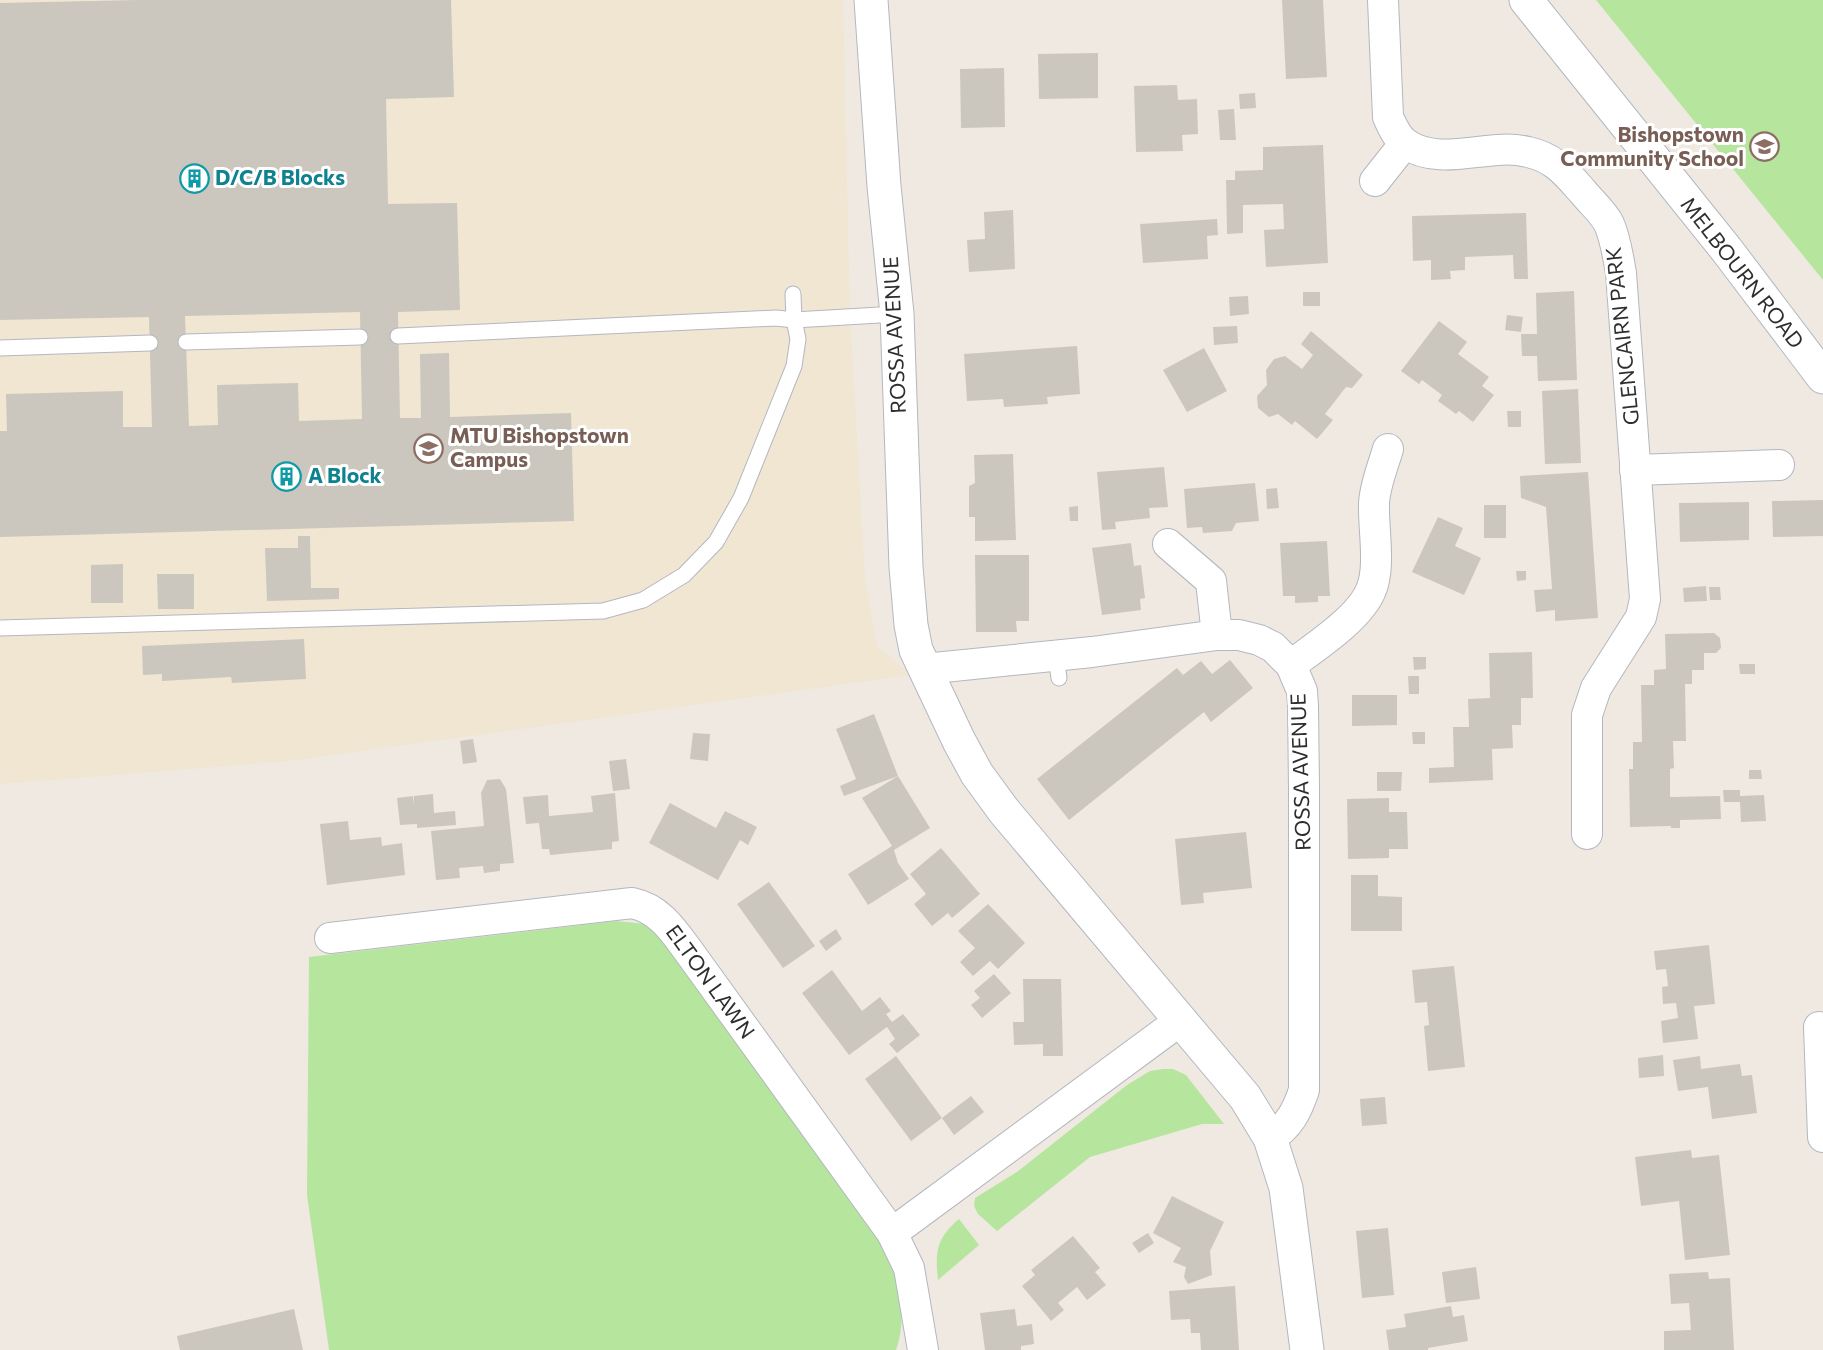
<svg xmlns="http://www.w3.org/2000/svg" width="1823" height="1350" font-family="Commissioner,sans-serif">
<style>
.education{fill:#f0e6d1}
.green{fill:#b6e59e}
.building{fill:#cbc7bf;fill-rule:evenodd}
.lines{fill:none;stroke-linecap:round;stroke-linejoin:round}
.service-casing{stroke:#b4b7c1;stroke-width:17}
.minor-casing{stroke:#b4b7c1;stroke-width:32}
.tertiary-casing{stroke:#b4b7c1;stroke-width:35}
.service{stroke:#fff;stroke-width:15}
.minor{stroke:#fff;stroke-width:30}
.tertiary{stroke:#fff;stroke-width:33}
.labels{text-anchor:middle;stroke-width:6;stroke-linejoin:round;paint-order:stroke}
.education-label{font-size:21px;font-weight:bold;fill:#785e54;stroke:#fff;text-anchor:end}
.culture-label{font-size:21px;font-weight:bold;fill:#0d838f;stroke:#fff;text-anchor:start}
.street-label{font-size:21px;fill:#2e2e2e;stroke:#fff}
</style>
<rect width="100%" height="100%" fill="#efe9e1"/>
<polygon class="education" points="0,0 843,0 850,316 865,579 877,646 911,675 289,761 0,784"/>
<g class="green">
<polygon points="1596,0 1823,0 1823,280"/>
<path d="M616 921 646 924 671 949 877 1230C893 1268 911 1308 896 1350H329L307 1195 309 957Z"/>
<polygon points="1163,1069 1173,1069 1186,1075 1224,1124 1202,1124 1090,1157 997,1231 978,1214 974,1206 975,1198 1017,1172 1127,1085 1150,1071"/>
<path d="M959 1219 979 1245 938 1280C935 1251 936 1239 959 1219Z"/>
</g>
<g class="building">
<path d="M137 0H451L454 97 386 99 388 204 457 203 460 310 398 312 400 418H421L420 354 449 353 450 417 571 413 574 521 0 537V431H7L6 394 123 391V427H152L149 317 0 320V3ZM360 312 362 419 299 421 298 383 217 385 218 425 189 426 185 316Z"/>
<polygon points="1282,0 1323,0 1327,77 1286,79"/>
<polygon points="1098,53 1098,98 1039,99 1038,54"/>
<polygon points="1004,68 1005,127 961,128 960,69"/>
<polygon points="1177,85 1178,100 1197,99 1198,134 1182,135 1183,151 1136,152 1134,86"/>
<polygon points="1255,93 1256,108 1240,109 1239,94"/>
<polygon points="1234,109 1236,140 1220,140 1218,110"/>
<polygon points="1323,145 1328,263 1266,267 1264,230 1284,229 1283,204 1243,205 1243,233 1227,234 1226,180 1235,180 1235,171 1263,170 1263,147"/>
<polygon points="1013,210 1015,269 969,272 967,240 985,239 984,212"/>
<polygon points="1526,213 1528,279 1514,279 1513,255 1465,257 1465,270 1450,271 1451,279 1431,280 1431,260 1413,261 1412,216"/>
<polygon points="1217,219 1218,235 1207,236 1208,259 1143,263 1140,224"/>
<polygon points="1574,291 1577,380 1538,381 1537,356 1522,356 1521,334 1537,334 1536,293"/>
<rect x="1303" y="292" width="17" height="14"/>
<polygon points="1248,296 1249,314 1230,316 1229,297"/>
<polygon points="1507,315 1523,317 1521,332 1505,330"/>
<polygon points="1439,321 1467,342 1458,354 1489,377 1482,386 1494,395 1473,422 1459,411 1456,414 1438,401 1442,395 1422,380 1419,384 1401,371"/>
<polygon points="1237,326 1238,343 1214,345 1213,327"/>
<polygon points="1311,331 1363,375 1352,388 1346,387 1325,414 1333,420 1317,439 1295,421 1292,425 1278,414 1269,417 1258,408 1257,396 1267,385 1266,370 1274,359 1285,356 1302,369 1313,355 1301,344"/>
<polygon points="1077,346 1080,394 1047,397 1048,404 1004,407 1003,399 967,401 964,354"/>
<polygon points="1204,348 1227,391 1187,412 1163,370"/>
<polygon points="1578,389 1581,463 1545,464 1542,391"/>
<polygon points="1507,411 1521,411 1521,427 1508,427"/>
<polygon points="1013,454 1016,540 975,541 975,517 969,517 969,486 975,483 974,455"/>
<polygon points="1164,467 1168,507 1149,508 1150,518 1115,522 1116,529 1102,530 1097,472"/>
<polygon points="1588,472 1598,618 1555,621 1555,610 1536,612 1534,590 1552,589 1546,507 1521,498 1520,476"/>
<polygon points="1255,483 1259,521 1236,523 1232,531 1203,533 1202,527 1187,528 1184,489"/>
<polygon points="1277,488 1279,508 1267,509 1266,489"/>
<polygon points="1823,500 1823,536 1773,537 1772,501"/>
<polygon points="1749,502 1749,540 1680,542 1679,503"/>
<rect x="1484" y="505" width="22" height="33"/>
<polygon points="1078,506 1078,521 1070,521 1069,507"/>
<polygon points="1438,517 1463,528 1455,546 1481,558 1464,595 1412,572"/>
<polygon points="298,536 310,536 311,588 339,588 339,599 267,601 265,548 298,548"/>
<polygon points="1327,541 1330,596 1318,596 1318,602 1295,603 1295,596 1283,596 1280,543"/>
<polygon points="1131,543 1134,566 1141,565 1145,598 1140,599 1141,610 1102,615 1092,548"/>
<polygon points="975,555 1029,555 1029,621 1016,621 1017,632 976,632"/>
<polygon points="123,564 123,603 91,603 91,565"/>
<polygon points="1516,571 1526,571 1526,580 1517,581"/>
<polygon points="157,574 194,574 194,609 158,609"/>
<polygon points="1706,586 1707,601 1684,602 1683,588"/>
<polygon points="1709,587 1720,587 1721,600 1710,600"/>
<polygon points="1714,633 1720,638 1721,648 1716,653 1704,653 1704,670 1692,670 1692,684 1685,684 1686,741 1673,741 1674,768 1670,769 1670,797 1720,796 1721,819 1680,820 1680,828 1671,828 1671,826 1630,827 1629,769 1633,769 1633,742 1642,742 1641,685 1654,685 1654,670 1666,669 1665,634"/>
<polygon points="304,639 306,679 232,683 231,677 162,681 162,674 143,675 142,646"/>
<polygon points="1532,652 1533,698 1521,698 1521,725 1512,725 1513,748 1492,749 1493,780 1429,783 1429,768 1454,767 1453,727 1469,727 1468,699 1490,698 1489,653"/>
<polygon points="1413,657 1426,657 1426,669 1414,670"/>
<polygon points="1230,660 1253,688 1211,722 1204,712 1069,820 1037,779 1177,668 1183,675 1201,661 1212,674"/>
<polygon points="1739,664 1755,664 1755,674 1740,674"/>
<polygon points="1408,676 1419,676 1419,694 1409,694"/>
<polygon points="1352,695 1397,695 1397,725 1352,726"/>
<polygon points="874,714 898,776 844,796 840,786 856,779 836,729"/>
<polygon points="1412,732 1425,732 1425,744 1413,744"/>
<polygon points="693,733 710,734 708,761 690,759"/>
<polygon points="473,739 477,762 463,764 460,741"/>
<polygon points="626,759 630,789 613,791 609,761"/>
<polygon points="1749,770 1761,770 1762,779 1749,779"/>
<polygon points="1377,772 1402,772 1401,791 1377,791"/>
<polygon points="898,776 930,828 894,850 898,863 909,879 868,905 848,874 892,846 862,798"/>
<polygon points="500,779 506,789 514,863 500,864 500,871 484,873 483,866 459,868 460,878 436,880 431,831 484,826 481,793 487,780"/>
<polygon points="1723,790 1740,790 1740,796 1764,795 1766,821 1741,822 1740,802 1724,802"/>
<polygon points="615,793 619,841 612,842 612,849 550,855 549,849 542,849 539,823 526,824 523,797 548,795 549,816 593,812 591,796"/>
<polygon points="433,794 434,813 455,811 456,825 417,828 417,824 400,825 397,798 413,796 414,805 414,796"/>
<polygon points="1389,798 1389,812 1407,812 1408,849 1389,849 1389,858 1348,859 1347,799"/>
<polygon points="670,803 716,828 725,811 757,827 748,845 740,840 718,880 649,843"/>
<polygon points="348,821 350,840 381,837 382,846 402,843 405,875 327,885 320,824"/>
<polygon points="1246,832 1252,888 1203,893 1204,903 1181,905 1175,839"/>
<polygon points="941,848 980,894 952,918 948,913 932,926 914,904 926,894 910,874"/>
<polygon points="1351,875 1378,875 1378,896 1402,897 1402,931 1351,931"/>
<polygon points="769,882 815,946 783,968 737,904"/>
<polygon points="988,904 1025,943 998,969 990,961 973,976 960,962 975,948 958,931"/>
<polygon points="836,929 842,939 826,951 819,941"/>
<polygon points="1709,945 1715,1004 1694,1006 1698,1039 1663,1043 1661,1021 1678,1018 1676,1003 1663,1004 1662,987 1668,986 1666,969 1656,970 1654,951"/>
<polygon points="1454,966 1465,1067 1428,1071 1424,1026 1429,1025 1427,1002 1415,1003 1412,970"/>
<polygon points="832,970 862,1011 880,997 891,1011 886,1014 892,1022 903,1014 920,1035 897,1053 889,1044 895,1039 887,1027 849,1055 802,993"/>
<polygon points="994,974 1011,993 982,1018 971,1005 980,998 974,991"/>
<polygon points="1023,979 1061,979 1063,1056 1043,1056 1043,1044 1014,1045 1013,1022 1024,1022"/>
<polygon points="1663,1055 1664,1076 1639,1078 1638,1058"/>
<polygon points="896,1056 942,1118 911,1141 865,1079"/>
<polygon points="1700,1056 1701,1069 1740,1064 1742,1076 1752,1075 1757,1113 1712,1119 1708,1087 1678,1091 1673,1060"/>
<polygon points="971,1096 984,1112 954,1135 942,1118"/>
<polygon points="1385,1097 1387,1124 1362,1126 1360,1099"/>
<polygon points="1691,1150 1692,1158 1719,1155 1730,1255 1685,1260 1679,1201 1641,1206 1635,1157"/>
<polygon points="1172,1196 1224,1222 1210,1251 1212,1275 1188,1284 1184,1277 1186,1267 1173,1262 1181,1248 1153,1233"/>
<polygon points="1388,1228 1394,1295 1362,1298 1356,1231"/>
<polygon points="1148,1233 1154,1243 1139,1253 1132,1243"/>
<polygon points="1073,1236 1100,1268 1095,1272 1106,1285 1087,1300 1077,1287 1058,1303 1064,1310 1051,1321 1022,1286 1035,1275 1031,1270"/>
<polygon points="1476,1267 1480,1299 1446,1303 1442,1272"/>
<polygon points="1708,1272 1709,1279 1730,1278 1734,1350 1664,1350 1664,1331 1691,1330 1689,1303 1671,1304 1669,1274"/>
<polygon points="1235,1286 1239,1350 1201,1350 1200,1333 1191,1333 1190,1319 1171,1320 1169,1291"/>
<polygon points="1451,1306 1453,1317 1464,1315 1468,1341 1428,1348 1428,1350 1389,1350 1386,1330 1406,1327 1404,1314"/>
<polygon points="294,1309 303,1350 180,1350 177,1336"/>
<polygon points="1015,1309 1017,1326 1032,1324 1034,1344 1021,1346 1021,1350 985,1350 980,1313"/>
</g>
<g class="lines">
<defs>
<g id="service">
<polyline points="398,336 776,318 794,320 897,314"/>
<polyline points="186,342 360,337"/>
<polyline points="0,348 150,343"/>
<polyline points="0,628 603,611 643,600 684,575 716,542 741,498 794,366 798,339 794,320 793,294"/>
<polyline points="1056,656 1059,678"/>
</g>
<g id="minor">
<path d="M1383 0 1388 117C1392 126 1397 138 1406 144 1442 168 1489 142 1528 152 1555 158 1566 173 1583 192 1591 202 1604 213 1609 224 1616 240 1618 257 1621 273L1645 599 1641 617 1596 688 1587 715V834"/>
<polyline points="1375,181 1405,143"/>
<polyline points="1635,470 1779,465"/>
<polyline points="1168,544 1211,581 1217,635"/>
<path d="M1291 665C1315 647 1360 618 1371 590 1381 567 1373 528 1374 503 1375 485 1383 466 1388 449"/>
<path d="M924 669 1092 652 1217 635H1239L1259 640 1273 647 1291 665 1302 691 1303 706 1304 788V1090C1297 1111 1289 1127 1270 1138"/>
<path d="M330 938 632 903C661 909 675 933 692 956L892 1233 909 1268 923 1350"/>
<polyline points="1819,1027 1823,1137"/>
<polyline points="892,1233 1181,1020"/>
</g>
<g id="tertiary">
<polyline points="871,0 884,186 897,314 906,567 911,625 916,650 959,741 977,774 1004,811 1245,1097 1270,1138 1286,1188 1307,1350"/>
<polyline points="1526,0 1726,249 1823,377"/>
</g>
</defs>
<use href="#service" class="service-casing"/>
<use href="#minor" class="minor-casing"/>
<use href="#tertiary" class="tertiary-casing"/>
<use href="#service" class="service"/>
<use href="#minor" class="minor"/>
<use href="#tertiary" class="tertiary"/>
</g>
<defs>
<symbol id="school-ring" viewBox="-11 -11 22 22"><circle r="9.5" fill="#fff" stroke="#8d6e63" stroke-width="1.5"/><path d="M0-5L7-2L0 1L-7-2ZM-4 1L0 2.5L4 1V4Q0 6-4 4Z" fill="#8d6e63"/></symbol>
<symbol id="building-ring" viewBox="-11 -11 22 22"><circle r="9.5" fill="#fff" stroke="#0f9aa8" stroke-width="1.5"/><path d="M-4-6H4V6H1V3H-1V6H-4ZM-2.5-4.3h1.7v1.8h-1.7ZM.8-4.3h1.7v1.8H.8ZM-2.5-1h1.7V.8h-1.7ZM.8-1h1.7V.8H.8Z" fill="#0f9aa8"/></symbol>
<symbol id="university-ring" viewBox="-11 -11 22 22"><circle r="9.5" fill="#fff" stroke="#8d6e63" stroke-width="1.5"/><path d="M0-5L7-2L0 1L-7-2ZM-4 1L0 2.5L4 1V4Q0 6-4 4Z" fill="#8d6e63"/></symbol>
</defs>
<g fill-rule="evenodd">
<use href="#school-ring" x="1748" y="130" width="33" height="33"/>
<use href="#building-ring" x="178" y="162" width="33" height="33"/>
<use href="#university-ring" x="412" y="432" width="33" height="33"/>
<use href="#building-ring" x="270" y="460" width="33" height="33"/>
</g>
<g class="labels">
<g class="education-label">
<text x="1744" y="142">Bishopstown<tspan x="1744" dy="24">Community School</tspan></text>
<text x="450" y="443" text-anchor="start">MTU Bishopstown<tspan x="450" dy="24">Campus</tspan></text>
</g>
<g class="culture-label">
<text x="215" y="185">D/C/B Blocks</text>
<text x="308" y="483">A Block</text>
</g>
<g class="street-label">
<text transform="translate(1742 273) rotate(52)" y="7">MELBOURN ROAD</text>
<text transform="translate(895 335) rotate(-93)" y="7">ROSSA AVENUE</text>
<text transform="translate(1623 336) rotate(-96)" y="7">GLENCAIRN PARK</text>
<text transform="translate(1301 772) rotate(-92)" y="7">ROSSA AVENUE</text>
<text transform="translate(710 982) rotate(54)" y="7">ELTON LAWN</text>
</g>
</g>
</svg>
